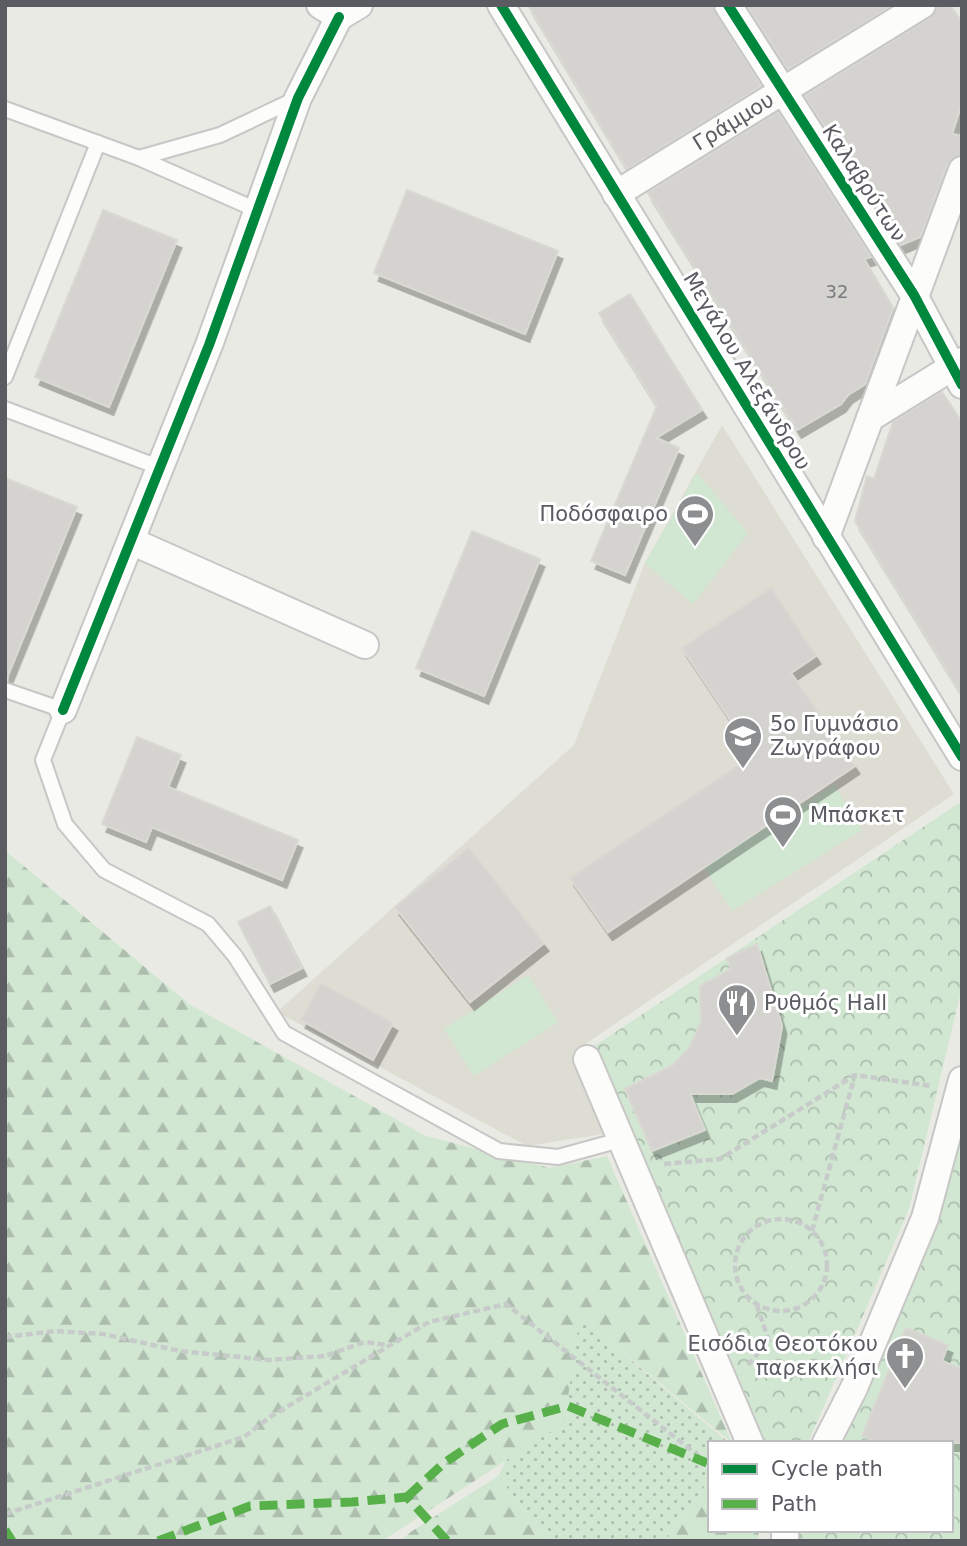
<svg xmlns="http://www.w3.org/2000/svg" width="967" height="1546" font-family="'DejaVu Sans',sans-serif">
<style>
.education{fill:#deddd3}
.grass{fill:url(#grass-dots)}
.forest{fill:url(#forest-firs)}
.park{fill:url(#park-crowns)}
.garden{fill:#d1e7d2}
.building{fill:#d4d3cf;stroke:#d9d8d3;stroke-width:2;filter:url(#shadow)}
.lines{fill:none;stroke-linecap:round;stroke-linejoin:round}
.service-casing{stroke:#c7c8c6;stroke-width:18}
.minor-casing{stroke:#c7c8c6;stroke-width:30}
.path{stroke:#c7ccca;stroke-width:4.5;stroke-dasharray:7 3.5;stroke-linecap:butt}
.service{stroke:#fcfcfb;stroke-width:14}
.minor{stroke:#fcfcfb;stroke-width:26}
.quiet{stroke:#58b04a;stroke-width:9;stroke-dasharray:18 9;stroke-linecap:butt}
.cycleway-casing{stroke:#fff;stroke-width:15}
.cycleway{stroke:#00873e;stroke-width:10}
.labels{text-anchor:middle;stroke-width:6;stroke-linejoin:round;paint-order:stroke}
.number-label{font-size:18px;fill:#797a7e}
.street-label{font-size:21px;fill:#5a5c62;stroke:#fff}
.poi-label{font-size:21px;fill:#5a5c62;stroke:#fff;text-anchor:start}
</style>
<defs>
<pattern id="grass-dots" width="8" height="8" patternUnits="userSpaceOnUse" patternTransform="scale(1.75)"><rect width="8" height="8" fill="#d1e7d2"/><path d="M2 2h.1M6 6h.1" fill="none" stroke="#adbeae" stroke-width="1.8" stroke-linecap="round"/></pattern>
<pattern id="forest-firs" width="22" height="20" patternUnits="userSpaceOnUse" patternTransform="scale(1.75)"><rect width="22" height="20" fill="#d1e7d2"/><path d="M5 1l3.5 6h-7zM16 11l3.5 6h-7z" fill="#adbeae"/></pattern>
<pattern id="park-crowns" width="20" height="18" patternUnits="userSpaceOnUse" patternTransform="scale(1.75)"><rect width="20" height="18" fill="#d1e7d2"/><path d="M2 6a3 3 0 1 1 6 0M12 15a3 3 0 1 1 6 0" fill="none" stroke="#adbeae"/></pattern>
<filter id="shadow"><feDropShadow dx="4.5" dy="8" stdDeviation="0" flood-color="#0004"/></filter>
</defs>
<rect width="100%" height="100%" fill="#eaeae4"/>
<polygon class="education" points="722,425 954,794 572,1053 604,1134 527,1146 277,1012 574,745 645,563"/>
<polygon class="grass" points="579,1316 729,1443 710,1443 710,1479 665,1541 548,1541 498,1476"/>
<g class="forest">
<polygon points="7,852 189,1004 426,1136 550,1168 607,1156 732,1443 580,1317 564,1423 382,1541 5,1541"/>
<polygon points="498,1476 548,1541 401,1541 412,1531"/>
<polygon points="710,1479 710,1530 759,1530 758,1541 665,1541"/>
</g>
<g class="park">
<polygon points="959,803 962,808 962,987 909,1209 808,1443 766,1443 593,1047"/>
<polygon points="962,1095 962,1541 791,1541 795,1530 951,1530 951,1443 828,1443"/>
</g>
<g class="garden">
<polygon points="697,473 748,533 693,604 645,563"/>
<polygon points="834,785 862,830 732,911 704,867"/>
<polygon points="528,975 558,1022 474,1076 444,1029"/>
</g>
<g class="building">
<polygon points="528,5 712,5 761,86 627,169"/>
<polygon points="747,5 892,5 788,69"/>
<polygon points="938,5 950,5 962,22 962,102 952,134 962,136 962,155 953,158 947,165 920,237 901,245 805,96 930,18"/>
<polygon points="778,112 871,257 864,259 893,308 865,384 848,395 841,404 797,430 648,193"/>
<polygon points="407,190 558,251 525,334 374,273"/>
<polygon points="103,210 177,240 109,407 35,377"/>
<polygon points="630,294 702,410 656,438 679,448 625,575 591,561 657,406 599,313"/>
<polygon points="942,392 962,422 962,695 855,521 867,476 874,479 893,422"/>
<polygon points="5,478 77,507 6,680 5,680"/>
<polygon points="472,531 540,559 484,696 416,668"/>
<polygon points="771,588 816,656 791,673 855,766 608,932 570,878 754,755 682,648"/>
<polygon points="137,737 181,755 168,787 298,840 282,880 152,827 146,842 102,824"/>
<polygon points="469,848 544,943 470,1002 395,907"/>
<polygon points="270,906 302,968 270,984 238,922"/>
<polygon points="757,944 782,1026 772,1081 760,1078 732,1094 690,1094 705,1130 652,1151 625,1089 673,1065 689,1048 701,1022 700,986 731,969 727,958"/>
<polygon points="321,983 393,1023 373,1060 301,1020"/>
<polygon points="906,1328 948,1345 942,1361 962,1369 962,1443 879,1443 862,1436"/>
</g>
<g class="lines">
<defs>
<g id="service">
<polyline points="5,109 139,158 257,210"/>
<polyline points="139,158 220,135 298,98"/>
<polyline points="5,377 98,143"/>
<polyline points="5,409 161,468"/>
<polyline points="5,690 63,710 43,760 65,824 104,870 208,924 235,956 284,1033 499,1151 558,1157 620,1140"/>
</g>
<g id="minor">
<polyline points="320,5 339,17 359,5"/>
<polyline points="501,5 962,757"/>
<polyline points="728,5 914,295 962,385"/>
<path id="s1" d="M616 194 922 5"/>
<polyline points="870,418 962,361"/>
<polyline points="826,537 962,170"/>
<polyline points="131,541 365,645"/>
<polyline points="63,710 209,345 298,98 339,17"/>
<polyline points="587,1059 750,1443"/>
<polyline points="826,1443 854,1388 925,1218 962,1080"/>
<polyline points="785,1530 785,1541"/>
</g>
</defs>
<use href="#service" class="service-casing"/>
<use href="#minor" class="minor-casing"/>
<g class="path">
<polyline points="664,1164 720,1159 855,1075 931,1086"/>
<circle cx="781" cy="1265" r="46"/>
<polyline points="812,1231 855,1075"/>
<polyline points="5,1337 55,1331 103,1334 180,1351 269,1360 325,1356 365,1342 388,1345"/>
<polyline points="748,1365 769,1341 757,1306"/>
<polyline points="5,1514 244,1437 270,1417 429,1322 506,1304 710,1465"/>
</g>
<use href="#service" class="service"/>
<use href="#minor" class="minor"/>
<g class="quiet">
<polyline points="407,1497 444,1463 502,1424 568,1406 707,1463"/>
<polyline points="5,1530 12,1541"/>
<polyline points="158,1541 250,1506 352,1502 407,1497 447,1541"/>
</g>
<defs>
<g id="cycleway">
<polyline points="501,5 962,757"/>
<polyline points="728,5 914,295 962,385"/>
<polyline points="63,710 209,345 298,98 339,17"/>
</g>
</defs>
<use href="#cycleway" class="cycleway-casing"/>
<use href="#cycleway" class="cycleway"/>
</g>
<defs>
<symbol id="stadium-pin" viewBox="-11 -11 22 30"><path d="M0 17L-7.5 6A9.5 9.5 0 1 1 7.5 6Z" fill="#8c8e90" stroke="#fff"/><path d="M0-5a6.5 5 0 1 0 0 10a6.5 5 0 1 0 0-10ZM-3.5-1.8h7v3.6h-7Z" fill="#fff"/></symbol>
<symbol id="school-pin" viewBox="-11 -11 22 30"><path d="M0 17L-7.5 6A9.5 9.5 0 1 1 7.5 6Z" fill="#8c8e90" stroke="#fff"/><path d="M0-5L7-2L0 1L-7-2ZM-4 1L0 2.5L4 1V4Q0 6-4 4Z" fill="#fff"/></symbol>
<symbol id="restaurant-pin" viewBox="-11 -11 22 30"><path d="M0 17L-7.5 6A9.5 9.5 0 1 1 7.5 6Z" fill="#8c8e90" stroke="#fff"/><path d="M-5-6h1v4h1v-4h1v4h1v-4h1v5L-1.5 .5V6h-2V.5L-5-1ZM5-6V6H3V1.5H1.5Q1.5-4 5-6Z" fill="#fff"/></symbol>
<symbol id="church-pin" viewBox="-11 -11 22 30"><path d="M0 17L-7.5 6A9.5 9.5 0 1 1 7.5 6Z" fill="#8c8e90" stroke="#fff"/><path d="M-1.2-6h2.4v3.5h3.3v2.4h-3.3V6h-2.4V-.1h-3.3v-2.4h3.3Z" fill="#fff"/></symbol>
</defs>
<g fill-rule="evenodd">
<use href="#stadium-pin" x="673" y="492" width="44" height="60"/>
<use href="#school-pin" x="721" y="714" width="44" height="60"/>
<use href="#stadium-pin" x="761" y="793" width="44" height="60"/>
<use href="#restaurant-pin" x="715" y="981" width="44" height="60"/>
<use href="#church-pin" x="883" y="1334" width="44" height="60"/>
</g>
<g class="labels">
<g class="number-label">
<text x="837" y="298">32</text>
</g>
<g class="street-label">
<text dy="7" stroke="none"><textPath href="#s1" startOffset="138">Γράμμου</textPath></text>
<text transform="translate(864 183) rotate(57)" y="7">Καλαβρύτων</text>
<text transform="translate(747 371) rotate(59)" y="7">Μεγάλου Αλεξάνδρου</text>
</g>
<g class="poi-label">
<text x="668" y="521" text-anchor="end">Ποδόσφαιρο</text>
<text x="770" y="731">5ο Γυμνάσιο<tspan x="770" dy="24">Ζωγράφου</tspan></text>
<text x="810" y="822">Μπάσκετ</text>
<text x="764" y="1010">Ρυθμός Hall</text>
<text x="878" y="1351" text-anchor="end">Εισόδια Θεοτόκου<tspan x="878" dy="24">παρεκκλήσι</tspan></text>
</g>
</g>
<rect width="967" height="1546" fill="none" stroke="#5a5c62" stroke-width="14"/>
<rect x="708" y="1441" width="245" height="91" fill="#ffffff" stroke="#bdbec0" stroke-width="2"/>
<rect x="722" y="1464" width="35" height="10" fill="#00873e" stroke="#bdbec0" stroke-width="2"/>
<text x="771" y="1476" font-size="21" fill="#5a5c62">Cycle path</text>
<rect x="722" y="1499" width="35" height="10" fill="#58b04a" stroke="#bdbec0" stroke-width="2"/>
<text x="771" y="1511" font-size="21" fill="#5a5c62">Path</text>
</svg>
